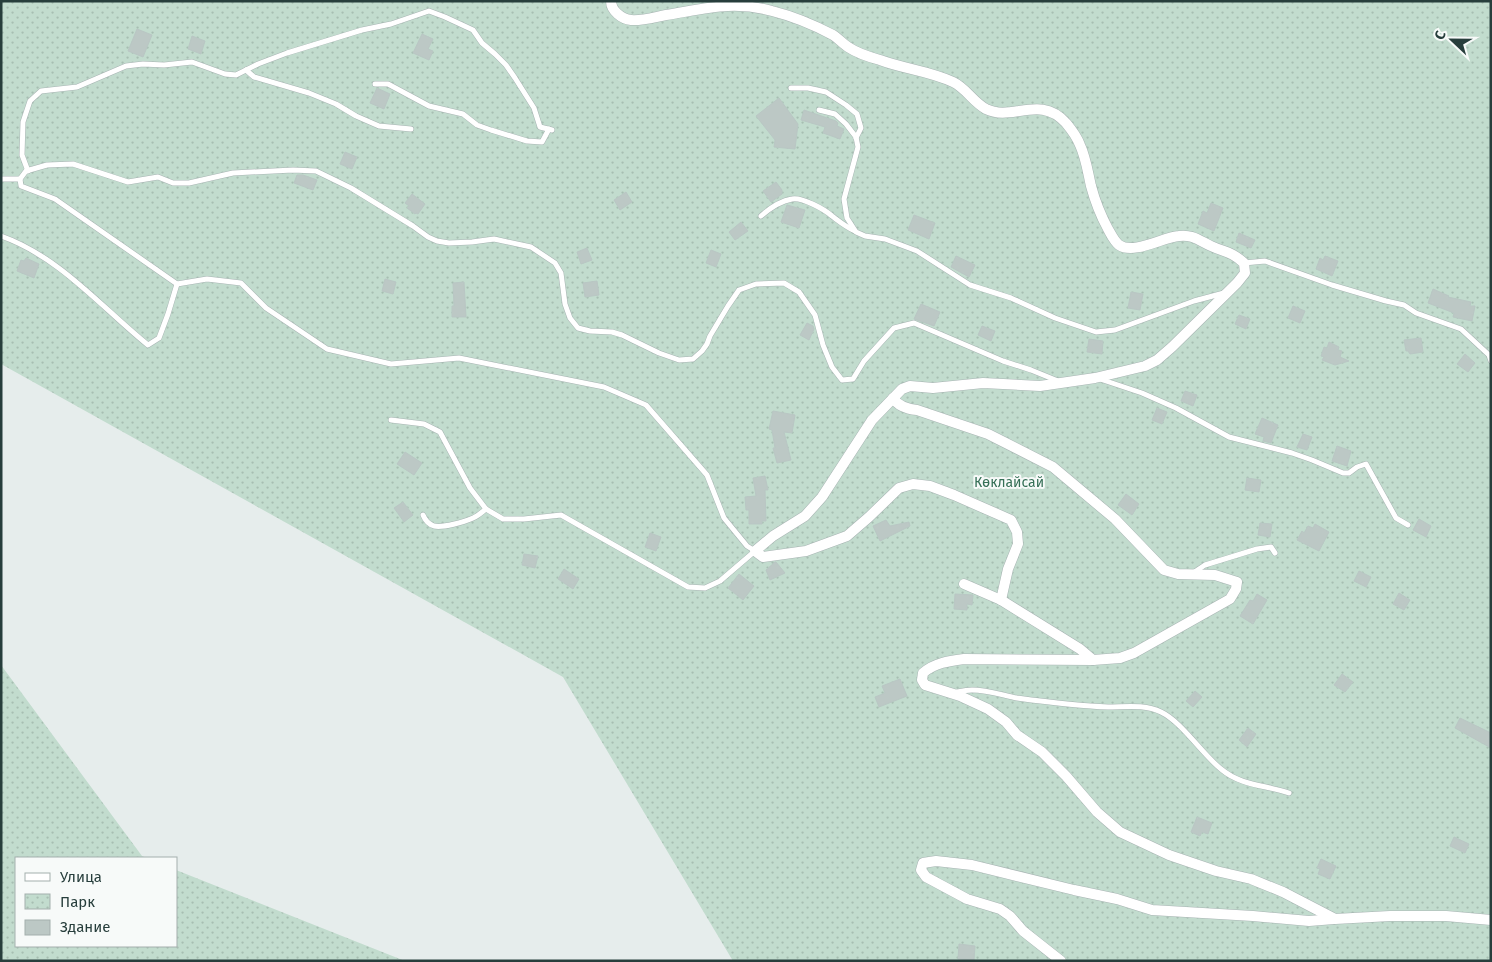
<svg xmlns="http://www.w3.org/2000/svg" width="1492" height="962" font-family="'Fira Sans',sans-serif">
<style>
.park{fill:url(#park-dots)}
.building{fill:#bcc8c5;stroke:#b9c7c4}
.lines{fill:none;stroke-linecap:round;stroke-linejoin:round}
.lane-casing{stroke:#a9b5b4;stroke-width:6}
.street-casing{stroke:#a9b5b4;stroke-width:11}
.lane{stroke:#fff;stroke-width:5}
.street{stroke:#fff;stroke-width:10}
.labels{text-anchor:middle;stroke-width:4;stroke-linejoin:round;paint-order:stroke}
.park-label{font-size:14px;fill:#367057;stroke:#f7faf9}
</style>
<defs>
<pattern id="park-dots" width="8" height="8" patternUnits="userSpaceOnUse" patternTransform="scale(1.25)"><rect width="8" height="8" fill="#c2dcce"/><path d="M2 2h.1M6 6h.1" fill="none" stroke="#a7beb2" stroke-width="1.8" stroke-linecap="round"/></pattern>
</defs>
<rect width="100%" height="100%" fill="#e6edec"/>
<g class="park">
<polygon points="1,1 1491,1 1491,961 733,961 563,677 1,364"/>
<polygon points="1,665 142,856 147,858 16,858 16,946 176,946 176,870 405,961 1,961"/>
</g>
<g class="building">
<polygon points="137,29 152,35 143,57 128,51"/>
<polygon points="422,34 433,39 428,49 433,51 429,60 413,53"/>
<polygon points="192,36 205,41 201,54 188,49"/>
<polygon points="377,88 390,94 384,109 370,103"/>
<polygon points="779,98 798,124 795,149 774,147 775,140 756,116"/>
<polygon points="804,110 836,121 838,123 837,126 844,129 840,139 823,133 825,127 801,120"/>
<polygon points="345,152 357,157 352,169 340,164"/>
<polygon points="297,175 303,175 317,180 313,190 294,183"/>
<polygon points="776,182 782,190 782,194 771,202 763,191"/>
<polygon points="626,192 632,202 620,210 614,200"/>
<polygon points="412,194 425,204 418,214 416,213 415,214 407,208 409,206 405,203"/>
<polygon points="1211,203 1223,208 1214,231 1198,224 1203,211 1207,213"/>
<polygon points="787,205 805,210 799,228 781,222"/>
<polygon points="914,215 935,223 929,239 908,230"/>
<polygon points="741,222 748,231 735,240 729,232"/>
<polygon points="1239,233 1255,240 1251,248 1236,242"/>
<polygon points="587,248 592,260 581,264 577,252"/>
<polygon points="711,250 721,254 716,267 706,263"/>
<polygon points="956,256 975,265 969,277 951,267"/>
<polygon points="1325,256 1338,261 1332,276 1316,269 1320,258 1323,260"/>
<polygon points="26,258 39,264 34,278 17,271 21,260 24,261"/>
<polygon points="385,279 396,282 393,294 382,291"/>
<polygon points="597,281 599,295 585,297 583,283"/>
<polygon points="464,282 466,317 452,317 452,306 454,306 453,283"/>
<polygon points="1433,289 1449,296 1448,297 1471,302 1470,306 1475,306 1472,321 1453,317 1454,313 1428,303"/>
<polygon points="1131,292 1143,294 1140,310 1128,308"/>
<polygon points="921,304 940,312 934,326 914,319"/>
<polygon points="1293,306 1305,311 1300,323 1288,318"/>
<polygon points="1239,315 1250,319 1246,329 1235,324"/>
<polygon points="807,323 813,326 814,329 809,340 800,335"/>
<polygon points="982,326 995,331 991,341 978,335"/>
<polygon points="1421,338 1423,352 1410,354 1408,351 1406,351 1404,340"/>
<polygon points="1089,339 1103,341 1102,354 1087,352"/>
<polygon points="1329,342 1339,347 1338,350 1342,351 1340,357 1349,361 1335,365 1322,360 1324,357 1321,356 1324,347 1327,348"/>
<polygon points="1465,354 1475,363 1468,372 1457,364"/>
<polygon points="1185,391 1197,395 1193,406 1181,401"/>
<polygon points="1157,408 1167,412 1162,424 1152,420"/>
<polygon points="773,411 795,415 792,433 784,432 791,460 777,463 773,448 775,448 772,430 769,429"/>
<polygon points="1262,418 1278,425 1271,443 1263,441 1264,437 1255,434"/>
<polygon points="1303,434 1312,437 1307,450 1297,447"/>
<polygon points="1337,446 1351,451 1347,466 1332,461"/>
<polygon points="405,452 422,463 414,475 397,464"/>
<polygon points="765,476 768,490 765,490 766,521 762,521 762,524 749,524 749,510 746,510 745,497 756,496 753,478"/>
<polygon points="1247,478 1261,480 1259,492 1245,490"/>
<polygon points="1126,494 1139,504 1132,515 1118,505"/>
<polygon points="403,502 413,515 404,522 394,508"/>
<polygon points="1419,519 1431,526 1426,537 1413,530"/>
<polygon points="886,520 890,526 909,522 910,526 880,541 873,526"/>
<polygon points="1260,523 1272,524 1270,537 1258,535"/>
<polygon points="1315,524 1329,532 1319,551 1297,540 1302,531 1304,533 1308,526 1313,528"/>
<polygon points="650,533 661,537 656,551 645,547"/>
<polygon points="524,554 538,556 535,568 522,565"/>
<polygon points="775,562 776,562 785,573 770,580 766,570"/>
<polygon points="564,569 579,579 573,589 558,579"/>
<polygon points="1359,571 1371,577 1366,587 1354,581"/>
<polygon points="739,574 754,586 743,600 728,588"/>
<polygon points="1399,593 1410,600 1404,610 1393,604"/>
<polygon points="955,594 973,595 972,605 967,604 967,610 954,609"/>
<polygon points="1257,594 1267,600 1253,624 1240,616 1250,600 1253,601"/>
<polygon points="1342,674 1353,682 1345,692 1334,685"/>
<polygon points="900,679 907,696 879,707 875,697 885,693 882,686"/>
<polygon points="1195,691 1202,697 1193,707 1186,701"/>
<polygon points="1460,718 1491,733 1491,748 1455,728"/>
<polygon points="1248,728 1256,734 1247,747 1239,740"/>
<polygon points="1197,817 1212,823 1208,834 1202,832 1200,836 1191,832"/>
<polygon points="1454,837 1469,844 1465,853 1450,846"/>
<polygon points="1321,859 1336,866 1330,879 1318,874 1320,869 1317,868"/>
<polygon points="959,944 975,946 974,960 958,959"/>
</g>
<g class="lines">
<defs>
<g id="lane">
<polyline points="246,70 254,77 309,93 336,104 356,116 379,126 411,129"/>
<polyline points="375,84 388,84 429,106 463,114 477,125 491,130 527,141 542,142 549,129"/>
<polyline points="791,88 808,88 826,92 846,105 857,114 861,128 856,138"/>
<polyline points="819,110 835,114 846,124 856,137 858,147 844,199 847,218 856,232 865,236 885,239 917,251 970,285 1011,298 1055,318 1096,332 1115,330 1194,301 1224,293"/>
<polyline points="28,171 22,155 23,122 30,101 41,91 77,87 126,66 143,64 164,65 192,62 225,74 236,75 258,64 287,53 362,30 391,24 429,11 445,17 473,30 482,43 495,54 506,65 515,78 534,108 540,127 552,130"/>
<polyline points="1,179 20,179"/>
<path d="M761 216C770 208 780 201 792 199 802 197 824 209 832 216 840 222 846 227 855 231"/>
<path d="M1 236C60 257 101 307 148 345L159 338 168 314 177 284"/>
<polyline points="1244,263 1265,261 1332,285 1386,301 1404,305 1416,313 1461,329 1489,355 1491,361"/>
<polyline points="1100,379 1142,393 1176,408 1229,437 1292,453 1312,460 1343,473 1349,473 1357,467 1366,464 1396,518 1408,525"/>
<polyline points="391,420 424,424 440,432 470,488 486,509 503,519 524,519 561,515 688,587 705,588 720,581 755,551 747,546 724,518 707,475 646,405 604,387 459,358 391,364 327,349 266,308 241,283 207,279 177,284 55,199 21,186 20,179 26,171 47,165 73,164 128,182 158,177 173,183 189,183 233,173 293,170 316,171 351,188 413,226 428,237 437,241 449,243 472,242 494,239 531,247 555,263 561,273 565,304 570,318 578,328 590,331 612,332 622,335 659,353 679,360 693,359 702,351 707,344 710,336 728,306 739,290 756,284 784,283 799,292 815,315 823,345 832,367 842,380 853,379 864,361 894,328 914,323 1003,361 1031,370 1058,381"/>
<path d="M423 515C425 520 428 524 434 526 443 528 464 522 473 518 478 516 482 512 486 509"/>
<polyline points="1193,573 1205,565 1257,549 1271,547 1275,553"/>
<path d="M957 692C962 691 967 690 972 690 987 690 1002 695 1017 698 1047 702 1078 706 1108 707 1125 707 1145 704 1161 712 1182 722 1202 754 1221 769 1241 786 1266 785 1289 793"/>
</g>
<g id="street">
<path d="M611 1C611 11 622 19 631 20 642 21 655 17 666 15 704 9 733 0 772 11 792 16 814 25 833 35 838 38 842 43 848 47 857 53 869 57 880 60 904 69 930 71 953 82 966 88 973 102 986 109 1012 122 1040 94 1066 123 1071 129 1077 137 1080 145 1086 158 1088 173 1091 186 1095 201 1101 216 1108 229 1111 234 1114 241 1119 245 1134 255 1163 237 1179 236 1192 234 1200 241 1211 246 1226 253 1231 251 1244 263L1245 273 1237 283 1172 347 1157 360 1145 366 1095 378 1040 386 983 383 933 388 910 386 902 389 872 420 822 497 805 516 773 536 755 551 763 557 806 551 847 536 869 517 899 488 913 484 930 486 954 495 1011 520 1017 532 1018 544 1008 569 1001 600"/>
<path d="M893 398C898 406 907 409 917 410L988 434 1053 467 1115 519 1164 570 1178 574 1215 575 1237 582 1236 589 1230 599 1134 653 1120 658 1093 660 964 659C949 661 934 663 923 673L922 680 925 685 960 696 988 709 1006 722 1017 735 1042 752 1066 776 1097 812 1120 832 1169 855 1216 871 1251 879 1283 892 1335 919 1390 916H1446L1491 920"/>
<polyline points="964,584 1001,600 1080,649 1093,660"/>
<polyline points="1061,961 1023,931 1010,916 1000,909 967,899 926,877 921,870 923,863 936,861 972,865 1074,890 1117,899 1152,910 1253,916 1309,921 1334,919"/>
</g>
</defs>
<use href="#lane" class="lane-casing"/>
<use href="#street" class="street-casing"/>
<use href="#lane" class="lane"/>
<use href="#street" class="street"/>
</g>
<g class="labels">
<g class="park-label">
<text x="1009" y="487">Көклайсай</text>
</g>
</g>
<rect width="1492" height="962" fill="none" stroke="#273e3c" stroke-width="5"/>
<rect x="15" y="857" width="162" height="90" fill="#f7faf9" stroke="#a4afad"/>
<rect x="25" y="873" width="25" height="8" fill="#ffffff" stroke="#a4afad"/>
<text x="60" y="882" font-size="15" fill="#273e3c">Улица</text>
<rect x="25" y="894" width="25" height="15" fill="url(#park-dots)" stroke="#a4afad"/>
<text x="60" y="907" font-size="15" fill="#273e3c">Парк</text>
<rect x="25" y="920" width="25" height="15" fill="#bcc8c5" stroke="#a4afad"/>
<text x="60" y="932" font-size="15" fill="#273e3c">Здание</text>
<g transform="translate(1452 40) rotate(292)" stroke="#f7faf9" stroke-width="4" paint-order="stroke">
<path d="M0-4L9 19L0 12L-9 19Z" fill="#273e3c"/>
<text y="-8" font-size="14" font-weight="bold" text-anchor="middle" fill="#273e3c">С</text>
</g>
</svg>
